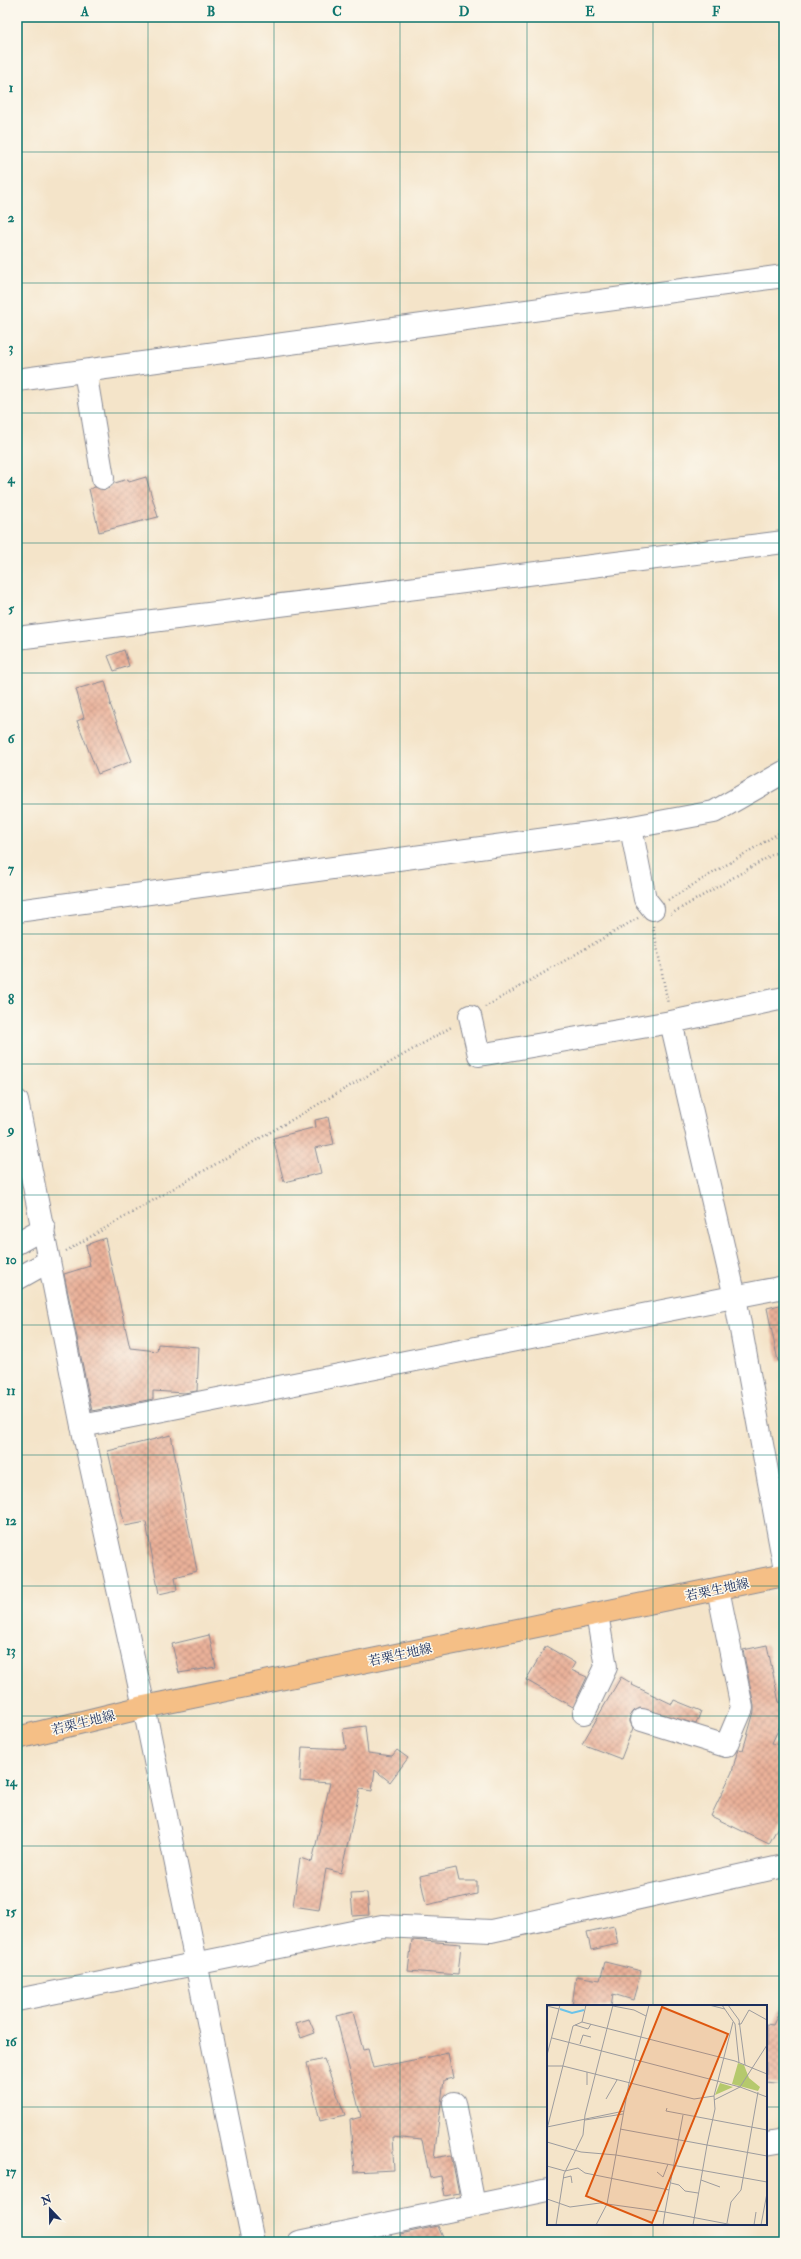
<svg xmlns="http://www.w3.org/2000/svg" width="801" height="2259" font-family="'IM FELL Double Pica','Noto Serif JP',serif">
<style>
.building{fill:url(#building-cross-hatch)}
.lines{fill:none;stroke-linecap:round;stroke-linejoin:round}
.minor-casing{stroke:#888a94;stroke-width:24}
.major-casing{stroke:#888a94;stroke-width:24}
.path{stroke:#888a94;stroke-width:2.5;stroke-dasharray:1 3;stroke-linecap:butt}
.minor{stroke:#fff;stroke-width:22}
.major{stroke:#f5bf86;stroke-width:22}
.grid{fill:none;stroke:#0f766e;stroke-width:1;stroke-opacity:0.55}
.labels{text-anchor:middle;stroke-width:3;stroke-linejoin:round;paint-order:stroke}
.street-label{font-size:13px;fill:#1b2f5e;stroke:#fbf7ec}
.inset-river{fill:none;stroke:#6bc3e9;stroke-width:2}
.inset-road{fill:none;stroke:#9d9c9e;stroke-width:1}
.view{fill:#de5710;fill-opacity:0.15;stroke:#de5710;stroke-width:2}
.inset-edge{fill:none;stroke:#1b2f5e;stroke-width:2}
.neatline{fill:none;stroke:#0f766e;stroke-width:1.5}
.grid-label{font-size:13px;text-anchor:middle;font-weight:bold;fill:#0f766e}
</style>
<defs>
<pattern id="building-cross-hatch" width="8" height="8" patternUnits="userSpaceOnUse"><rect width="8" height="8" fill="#eab199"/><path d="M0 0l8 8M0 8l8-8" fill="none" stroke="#bd9080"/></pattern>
</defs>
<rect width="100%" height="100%" fill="#fbf7ec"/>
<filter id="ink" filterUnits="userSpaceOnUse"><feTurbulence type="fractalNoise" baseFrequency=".025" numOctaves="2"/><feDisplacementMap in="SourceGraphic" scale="8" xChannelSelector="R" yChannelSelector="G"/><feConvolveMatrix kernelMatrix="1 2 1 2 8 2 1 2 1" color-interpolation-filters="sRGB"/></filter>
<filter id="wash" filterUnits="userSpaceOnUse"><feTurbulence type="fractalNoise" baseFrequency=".012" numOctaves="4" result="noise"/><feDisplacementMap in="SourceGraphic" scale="16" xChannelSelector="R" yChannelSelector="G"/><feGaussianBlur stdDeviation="0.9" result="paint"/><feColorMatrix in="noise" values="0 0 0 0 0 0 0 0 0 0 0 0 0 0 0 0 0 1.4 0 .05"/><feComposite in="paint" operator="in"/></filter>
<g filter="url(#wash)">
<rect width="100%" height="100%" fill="#f4e4c9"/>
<g id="blocks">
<g class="building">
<polygon points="146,477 158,517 99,532 89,489 95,487 105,490 115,483 128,479 129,482"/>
<polygon points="124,650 129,666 114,671 108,656"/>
<polygon points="105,681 111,704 110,704 132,761 98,774 77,721 84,718 76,689"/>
<polygon points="328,1117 334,1144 315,1148 321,1173 284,1182 273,1138 316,1127 315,1120"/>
<polygon points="105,1238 130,1348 157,1351 158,1344 199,1347 197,1391 184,1393 153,1391 153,1399 92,1411 64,1274 90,1266 86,1245"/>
<polygon points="784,1304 784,1360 778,1361 767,1308"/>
<polygon points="171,1435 197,1571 175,1577 177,1590 159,1594 146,1522 125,1526 108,1451"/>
<polygon points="209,1635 216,1667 179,1673 172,1644"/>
<polygon points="767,1645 779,1702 784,1704 784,1717 772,1743 784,1746 784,1815 769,1844 711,1816 732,1772 738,1749 743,1750 754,1712 754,1706 743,1650"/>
<polygon points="546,1646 575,1663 571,1670 587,1677 573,1707 526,1680"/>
<polygon points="621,1677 633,1684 632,1685 672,1704 674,1700 701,1711 696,1724 640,1708 634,1711 630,1716 630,1722 633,1728 621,1759 582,1744"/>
<polygon points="365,1726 368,1753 392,1756 397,1750 408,1758 390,1782 375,1770 372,1791 360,1789 341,1873 326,1869 319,1910 293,1906 300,1858 312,1862 330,1783 300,1781 302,1747 346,1749 343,1729"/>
<polygon points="456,1868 459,1881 477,1881 477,1894 426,1905 420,1876"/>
<polygon points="367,1893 369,1915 353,1916 351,1894"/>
<polygon points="614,1926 618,1944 591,1950 587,1932"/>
<polygon points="412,1940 461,1944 458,1975 408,1971"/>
<polygon points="605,1962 641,1971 633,2000 613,1994 611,2006 572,2006 576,1976 600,1980"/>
<polygon points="784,2002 784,2084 766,2082 766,2024 773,2025"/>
<polygon points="353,2012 363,2050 368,2049 373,2068 448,2053 453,2078 444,2080 434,2158 451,2155 459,2193 445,2196 441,2176 430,2178 422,2140 392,2137 394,2170 354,2172 350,2120 361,2117 336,2016"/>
<polygon points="309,2019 315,2033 301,2038 296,2023"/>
<polygon points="324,2059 345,2115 320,2121 307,2063"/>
<polygon points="438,2226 445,2242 390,2242 401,2237 400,2234"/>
</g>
</g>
</g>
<g filter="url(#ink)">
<use href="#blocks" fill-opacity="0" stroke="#888a94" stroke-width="1"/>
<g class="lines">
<defs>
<g id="minor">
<polyline points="85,371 103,478"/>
<polyline points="17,380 784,276"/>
<polyline points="17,638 784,542"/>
<polyline points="631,828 645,899 653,909"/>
<polyline points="17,911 627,828 714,812 784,772"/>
<polyline points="470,1016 479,1055 671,1022 784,998"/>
<polyline points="671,1022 735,1297 784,1564"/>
<polyline points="17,1101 82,1426 144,1707 253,2242"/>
<polyline points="17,1243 44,1228"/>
<polyline points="17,1279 49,1261"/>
<polyline points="82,1426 784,1287"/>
<polyline points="584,1713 606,1667 597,1614"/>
<polyline points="642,1720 726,1746 742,1708 718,1589"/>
<polyline points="17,2000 382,1926 491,1931 784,1866"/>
<polyline points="454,2103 474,2205"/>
<polyline points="766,2144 784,2141"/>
<polyline points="299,2242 548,2190"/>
</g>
<polyline id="major" points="17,1738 144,1707 784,1575"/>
</defs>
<use href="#minor" class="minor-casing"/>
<use href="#major" class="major-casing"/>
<g class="path">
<polyline points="668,900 784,830"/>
<polyline points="671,914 784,848"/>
<polyline points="653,926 668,1004"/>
<polyline points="485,1007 638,918"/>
<polyline points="66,1251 453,1026"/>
</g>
<use href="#minor" class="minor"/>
<use href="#major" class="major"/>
</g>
</g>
<path class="grid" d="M148 17V2242M274 17V2242M400 17V2242M527 17V2242M653 17V2006M17 152H784M17 283H784M17 413H784M17 543H784M17 673H784M17 804H784M17 934H784M17 1064H784M17 1195H784M17 1325H784M17 1455H784M17 1586H784M17 1716H784M17 1846H784M17 1976H784M17 2107H548M766 2107H784M653 2224V2242"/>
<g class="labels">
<g class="street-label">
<text transform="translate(717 1589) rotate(-12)" y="5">若栗生地線</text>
<text transform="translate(400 1654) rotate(-12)" y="5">若栗生地線</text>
<text transform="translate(83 1722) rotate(-14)" y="5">若栗生地線</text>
</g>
</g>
<g transform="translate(547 2005)">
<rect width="220" height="220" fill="#f4e4c9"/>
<path d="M173 78 186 82 168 90Z" fill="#b5c96d"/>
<path d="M191 58 197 60 202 73 213 82 211 86 185 79Z" fill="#b5c96d"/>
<path class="inset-river" d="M13 4 25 8 37 5"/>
<path class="inset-road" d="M162 0 178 4M175 0 188 19 192 58M181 0 192 15 198 60M0 1 12 4M66 1 87 5 99 11M35 17 39 0M191 19H194L202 5 220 15M28 20 41 24 44 19M5 33 193 82 220 92M33 39 36 30 44 32M0 50 13 0M0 61H16L147 94 167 91M40 67V80M59 94 70 75M167 95 193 82 220 40M120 103 119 106 220 125M38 115 76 109M0 122 77 106M0 124 26 21 35 17 188 56 220 69M73 124 160 140 168 104 167 91 186 17M0 137 34 147 69 150 220 177M0 161 18 166 31 163 38 168 122 185M110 167 116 172 121 159M16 173 24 171 25 178M154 175 173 182M124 178 132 180 138 186 151 188M0 194 23 202 53 198 118 207 136 110M180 218 184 197 194 185 211 87M9 220 17 169 36 130 38 110 66 0M49 220 60 199 82 78 102 0M116 220 118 207 186 220M146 220 160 140 220 151M207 220 209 207M214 220 220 188"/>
<path class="view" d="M115 2 181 29 105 218 39 191Z"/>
<rect width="220" height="220" class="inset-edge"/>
</g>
<rect width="801" height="2259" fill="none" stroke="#fbf7ec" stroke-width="44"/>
<g transform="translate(50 2209) rotate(338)" stroke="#fbf7ec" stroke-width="3" paint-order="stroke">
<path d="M0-3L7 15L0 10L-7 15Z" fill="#1b2f5e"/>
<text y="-6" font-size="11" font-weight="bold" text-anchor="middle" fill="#1b2f5e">N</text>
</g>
<rect x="22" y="22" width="757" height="2215" class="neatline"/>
<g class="grid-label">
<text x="85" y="16">A</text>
<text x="211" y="16">B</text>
<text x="337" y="16">C</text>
<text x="464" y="16">D</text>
<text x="590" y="16">E</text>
<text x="716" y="16">F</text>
<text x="11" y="92">1</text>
<text x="11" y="222">2</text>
<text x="11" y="352">3</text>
<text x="11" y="483">4</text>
<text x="11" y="613">5</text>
<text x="11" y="743">6</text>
<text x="11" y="873">7</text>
<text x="11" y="1004">8</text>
<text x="11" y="1134">9</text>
<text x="11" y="1264">10</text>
<text x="11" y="1395">11</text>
<text x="11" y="1525">12</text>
<text x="11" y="1655">13</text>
<text x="11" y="1786">14</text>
<text x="11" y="1916">15</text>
<text x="11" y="2046">16</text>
<text x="11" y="2176">17</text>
</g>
</svg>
